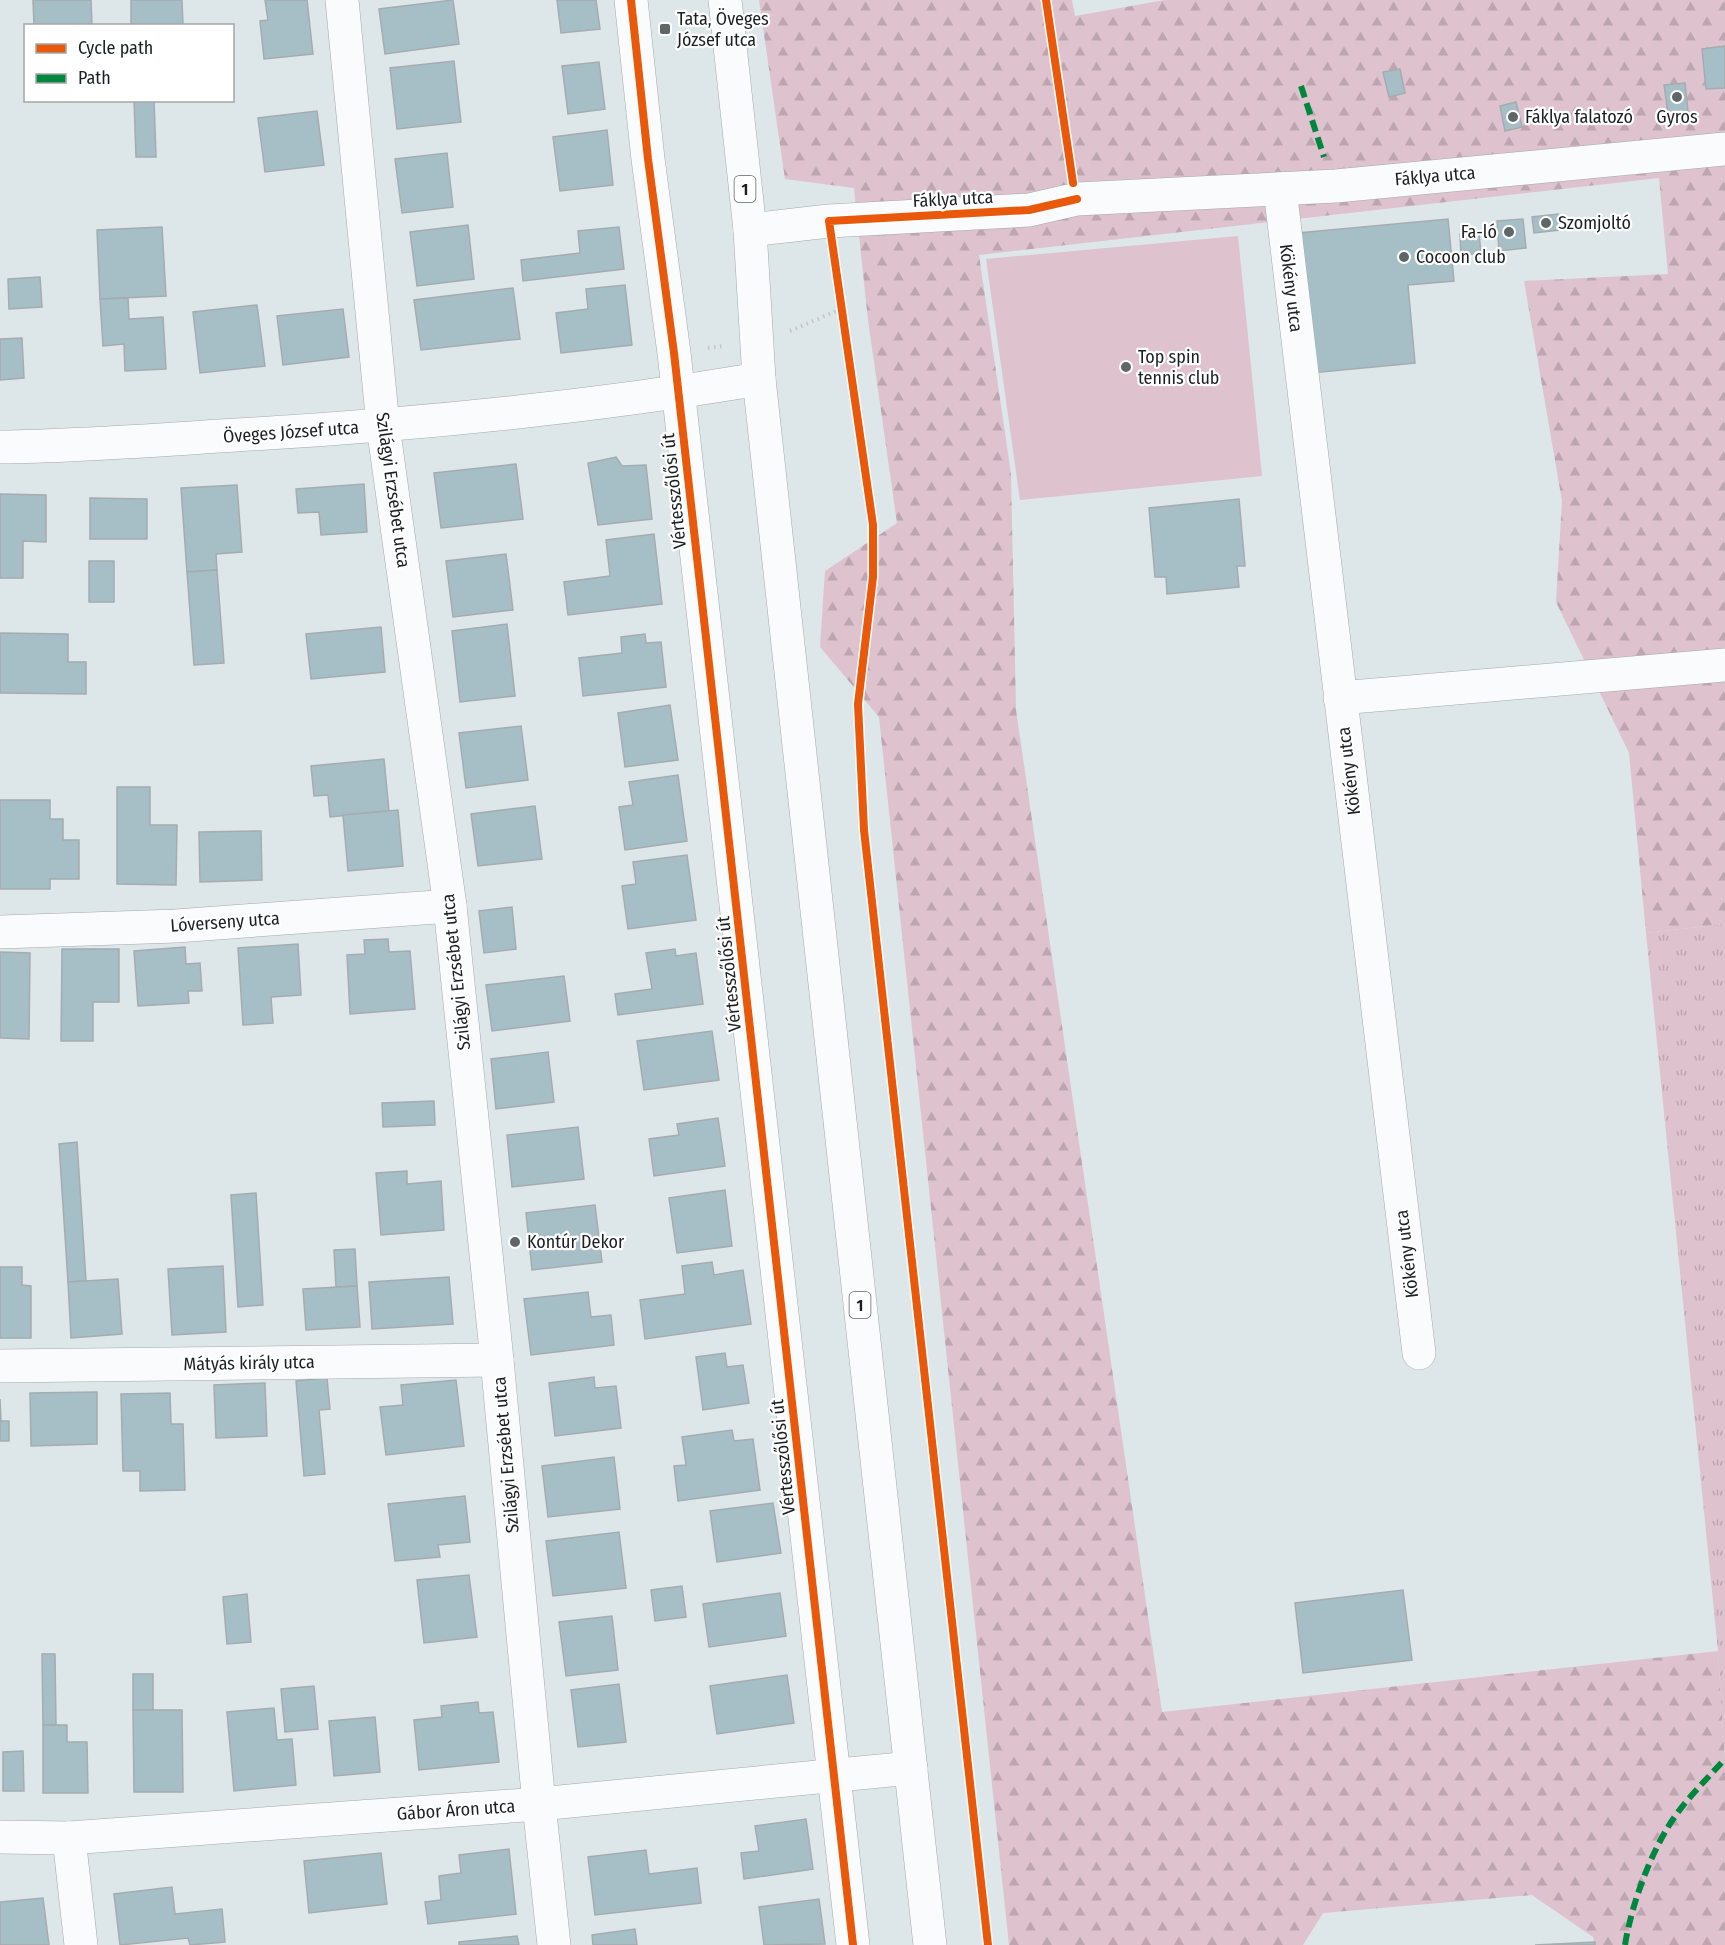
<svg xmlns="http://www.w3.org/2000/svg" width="1725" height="1945" font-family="'Fira Sans Condensed',sans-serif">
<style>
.green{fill:#dec2cd}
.forest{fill:url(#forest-firs)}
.park{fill:url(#park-tufts)}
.building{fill:#a6bfc7;stroke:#a5acaf;stroke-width:1.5}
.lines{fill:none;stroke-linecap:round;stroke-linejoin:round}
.minor-casing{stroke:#a3a9ac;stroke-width:34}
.major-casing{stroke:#a3a9ac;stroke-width:34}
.path{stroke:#c2c6c7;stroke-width:4;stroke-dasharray:1.5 4.5;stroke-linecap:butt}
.minor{stroke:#fafbfc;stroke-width:33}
.major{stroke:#fafbfc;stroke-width:33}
.quiet{stroke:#00873e;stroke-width:6;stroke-dasharray:12 6;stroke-linecap:butt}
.cycleway-casing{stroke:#fff;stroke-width:11}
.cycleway{stroke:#e8590c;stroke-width:8}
.poi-dot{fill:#5f6668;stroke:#fff;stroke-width:2}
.labels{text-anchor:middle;stroke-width:4.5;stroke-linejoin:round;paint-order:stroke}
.shield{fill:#fff;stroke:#5f6465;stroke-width:1.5}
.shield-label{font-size:16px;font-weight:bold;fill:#1b2123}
.poi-label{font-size:18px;fill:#1b2123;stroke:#fff;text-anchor:start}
.street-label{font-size:18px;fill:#1b2123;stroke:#fff}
</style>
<defs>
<pattern id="forest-firs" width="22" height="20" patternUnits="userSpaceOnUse" patternTransform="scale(1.5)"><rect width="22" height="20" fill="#dec2cd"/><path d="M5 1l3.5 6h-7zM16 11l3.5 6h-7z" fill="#bea6b0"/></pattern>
<pattern id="park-tufts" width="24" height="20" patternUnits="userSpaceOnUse" patternTransform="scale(1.5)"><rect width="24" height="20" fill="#dec2cd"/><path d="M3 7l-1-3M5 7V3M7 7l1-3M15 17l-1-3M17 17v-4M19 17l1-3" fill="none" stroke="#bea6b0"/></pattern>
</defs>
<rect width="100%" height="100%" fill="#dde6e9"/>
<polygon class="green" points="1238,236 1262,476 1020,500 986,259"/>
<polygon class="forest" points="759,0 1072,0 1075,16 1165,0 1725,0 1725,924 1646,933 1629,753 1556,602 1562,501 1524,281 1668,274 1659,178 979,255 1011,474 1016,710 1162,1712 1718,1651 1725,1761 1725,1945 1595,1945 1593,1937 1532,1895 1323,1913 1303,1945 1009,1945 879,717 820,647 825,571 897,523 868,320 854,188 785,179"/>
<polygon class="park" points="1725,924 1725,1761 1718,1651 1646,933"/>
<g class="building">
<polygon points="33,0 91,0 92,26 34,26"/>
<polygon points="131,0 182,0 183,26 131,26"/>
<polygon points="265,0 307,0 313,54 264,59 260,21 268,20"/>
<polygon points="453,0 459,44 385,54 379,9"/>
<polygon points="557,0 596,0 600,29 561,33"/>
<polygon points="1725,46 1725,88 1706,89 1702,49"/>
<polygon points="454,61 461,122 397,129 390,68"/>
<polygon points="599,62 605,109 568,114 562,66"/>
<polygon points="1400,69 1405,93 1389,97 1383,72"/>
<polygon points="1685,83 1688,111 1668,113 1664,85"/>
<polygon points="134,100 154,100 156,157 136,157"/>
<polygon points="1516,102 1522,127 1505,131 1500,106"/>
<polygon points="317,111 324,165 265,172 258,118"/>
<polygon points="607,130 613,185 560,191 553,137"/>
<polygon points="447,153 453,207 402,213 395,159"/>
<polygon points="1558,214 1560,230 1534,233 1532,217"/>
<polygon points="1448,219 1454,281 1408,285 1415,363 1311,373 1298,233"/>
<polygon points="1523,219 1526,248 1499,251 1497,221"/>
<polygon points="468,225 474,279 417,286 410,232"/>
<polygon points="162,227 166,296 100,299 97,230"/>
<polygon points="619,227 624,269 523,281 521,260 580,253 578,231"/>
<polygon points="1479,233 1481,253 1461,255 1460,234"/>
<polygon points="40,277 42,307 9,309 8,279"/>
<polygon points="625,285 632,345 561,353 556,313 588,309 586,289"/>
<polygon points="513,288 520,339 421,350 414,300"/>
<polygon points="128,298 129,319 163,317 166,369 125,371 124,344 103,346 100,299"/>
<polygon points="257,305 265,366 200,373 193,312"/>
<polygon points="343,309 349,357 283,365 277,316"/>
<polygon points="22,338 24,378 0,380 0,339"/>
<polygon points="616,457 622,466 646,465 652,519 598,525 588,463"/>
<polygon points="516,464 523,519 441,528 434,473"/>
<polygon points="364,484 367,532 321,535 319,512 298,513 296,489"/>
<polygon points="237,485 242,552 216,554 217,570 187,572 181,488"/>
<polygon points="0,494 46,495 46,542 23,541 23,578 0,578"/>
<polygon points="90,498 147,499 147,539 90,539"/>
<polygon points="1239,499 1245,566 1237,566 1239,587 1167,594 1166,577 1155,577 1149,508"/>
<polygon points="654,534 662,604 568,615 564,582 610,576 606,540"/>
<polygon points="506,554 513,610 453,617 446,561"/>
<rect x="89" y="561" width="25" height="41"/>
<polygon points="217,570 224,663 194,665 187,572"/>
<polygon points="507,624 515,696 460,702 452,631"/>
<polygon points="381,627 385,672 311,679 306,634"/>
<polygon points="0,633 68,634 68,662 86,662 86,694 0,693"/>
<polygon points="645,634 646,643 661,642 666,687 583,696 579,658 622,653 621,637"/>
<polygon points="670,705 678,760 625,767 618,713"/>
<polygon points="521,726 528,780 466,788 459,733"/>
<polygon points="384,759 389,811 330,817 328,795 314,796 311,766"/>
<polygon points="678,775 687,841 625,850 619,807 633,805 629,782"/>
<polygon points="117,787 150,787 150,825 177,825 176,885 117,884"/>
<polygon points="0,800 50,800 50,819 63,819 63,840 79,840 79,879 50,879 50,889 0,889"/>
<polygon points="535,806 542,859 478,866 471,814"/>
<polygon points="398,810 403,866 348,871 343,815"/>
<polygon points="261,831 262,880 200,882 199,832"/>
<polygon points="687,855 696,920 628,929 622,886 636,884 633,862"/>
<polygon points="512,907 516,949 484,953 479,911"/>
<polygon points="388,939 389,952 410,951 415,1009 350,1014 347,955 365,954 364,940"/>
<polygon points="298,944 301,995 271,997 273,1023 243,1025 238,948"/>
<polygon points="185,947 186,964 200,963 202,991 188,991 189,1003 138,1006 134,951"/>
<polygon points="62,949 119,949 119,1002 93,1002 93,1041 61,1041"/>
<polygon points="675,949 676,956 696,953 703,1004 618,1015 615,994 652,989 646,953"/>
<polygon points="0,952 30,953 29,1039 0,1038"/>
<polygon points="564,976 570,1021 492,1031 486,985"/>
<polygon points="712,1031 719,1080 644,1090 637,1041"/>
<polygon points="548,1052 554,1102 496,1109 491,1059"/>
<polygon points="434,1101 435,1125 383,1127 382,1103"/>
<polygon points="718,1118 725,1166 654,1176 649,1139 679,1135 677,1124"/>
<polygon points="578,1127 584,1179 512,1187 507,1135"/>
<polygon points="77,1142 86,1281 68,1282 59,1144"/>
<polygon points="407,1171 407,1184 441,1181 444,1230 381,1235 376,1173"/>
<polygon points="725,1190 732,1246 677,1253 669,1198"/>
<polygon points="256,1193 263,1305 238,1307 231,1195"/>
<polygon points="595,1205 602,1262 532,1270 526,1213"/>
<polygon points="355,1249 357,1286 336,1287 334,1250"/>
<polygon points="712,1262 714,1275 743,1270 751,1324 645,1339 640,1300 685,1294 682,1266"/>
<polygon points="223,1266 226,1332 172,1335 168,1269"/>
<polygon points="0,1267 22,1267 22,1285 31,1286 31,1338 0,1338"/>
<polygon points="449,1277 453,1324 372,1329 369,1282"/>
<polygon points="118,1279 122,1334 71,1338 68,1282"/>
<polygon points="357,1286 360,1327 306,1330 303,1289"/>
<polygon points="588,1292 591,1317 611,1315 614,1345 531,1355 524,1299"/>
<polygon points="725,1353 727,1367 743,1365 749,1403 703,1410 696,1357"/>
<polygon points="594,1377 595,1388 616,1386 621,1428 555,1436 549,1383"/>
<polygon points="327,1378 330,1409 319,1410 325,1474 304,1476 296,1381"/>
<polygon points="456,1380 464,1446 386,1455 380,1407 403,1405 401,1385"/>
<polygon points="265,1383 267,1436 216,1438 214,1385"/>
<polygon points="97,1392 97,1444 31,1446 30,1393"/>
<polygon points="170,1393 171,1424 183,1424 185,1490 140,1491 140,1471 123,1471 121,1394"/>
<polygon points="0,1399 1,1421 9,1421 9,1441 0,1441"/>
<polygon points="732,1430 734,1441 753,1439 760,1490 678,1501 674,1466 686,1465 682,1437"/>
<polygon points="614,1457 620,1509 548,1517 542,1466"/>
<polygon points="465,1496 470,1542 438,1545 440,1557 395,1561 388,1504"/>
<polygon points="773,1503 781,1553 717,1562 710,1511"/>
<polygon points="619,1532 626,1588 553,1596 546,1541"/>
<polygon points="469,1575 477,1637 424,1643 417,1580"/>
<polygon points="682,1586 686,1617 655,1621 651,1590"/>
<polygon points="1403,1590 1412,1660 1303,1673 1295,1603"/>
<polygon points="780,1593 786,1636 709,1647 703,1604"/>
<polygon points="247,1594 251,1642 227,1644 223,1597"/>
<polygon points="612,1616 618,1670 566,1676 559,1622"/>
<polygon points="42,1654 55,1654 56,1725 43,1725"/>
<rect x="133" y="1674" width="20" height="36"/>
<polygon points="787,1675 794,1723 717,1734 710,1686"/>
<polygon points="619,1684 626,1742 578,1747 571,1690"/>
<polygon points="314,1686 318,1729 285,1732 281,1689"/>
<polygon points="478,1702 479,1713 493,1712 499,1762 419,1770 414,1720 442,1717 441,1706"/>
<polygon points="274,1708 277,1740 292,1739 296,1785 234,1791 227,1712"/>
<polygon points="133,1710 182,1710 183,1792 134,1792"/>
<polygon points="375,1717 380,1772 334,1776 329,1721"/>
<polygon points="43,1725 67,1725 67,1742 87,1742 88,1793 43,1793"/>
<polygon points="23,1751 24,1791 3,1791 3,1752"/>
<polygon points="806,1819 813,1869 744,1879 741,1853 759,1851 755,1826"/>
<polygon points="509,1849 516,1914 428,1924 425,1902 441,1900 439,1876 461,1873 459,1855"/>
<polygon points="646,1850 649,1874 697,1868 701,1903 595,1915 588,1857"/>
<polygon points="381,1853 387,1904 309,1913 304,1861"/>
<polygon points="172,1887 175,1914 222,1909 225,1942 190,1945 188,1938 120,1945 114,1894"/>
<polygon points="43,1898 49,1945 0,1945 0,1902"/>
<polygon points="819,1899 825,1944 764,1945 759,1907"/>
<polygon points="635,1929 637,1945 593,1945 592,1935"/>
<polygon points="517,1936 519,1945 459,1945 459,1942"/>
<polygon points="1595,1942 1595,1945 1535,1945"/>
</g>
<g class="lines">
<defs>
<g id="minor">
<polyline points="342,0 383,426 450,906 497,1360 539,1804 554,1945"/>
<polyline points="631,0 648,159 674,353 853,1945"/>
<polyline points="1280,189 1419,1353"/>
<polyline points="750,230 829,221 1029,210 1077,199 1336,186 1725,149"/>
<path d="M0 447C79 446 157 440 236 435 411 425 586 408 759 379"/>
<polyline points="1340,698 1725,665"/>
<polyline points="0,932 176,926 450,906"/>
<polyline points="0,1366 497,1360"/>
<polyline points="0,1837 69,1838 539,1804 911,1768"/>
<polyline points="69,1838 81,1945"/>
</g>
<polyline id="major" points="725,0 750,230 759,379 930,1945"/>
</defs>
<use href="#minor" class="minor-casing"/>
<use href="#major" class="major-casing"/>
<g class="path">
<polyline points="790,331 841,309"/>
<polyline points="708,348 724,346"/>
</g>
<use href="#minor" class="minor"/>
<use href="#major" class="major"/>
<g class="quiet">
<polyline points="1301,86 1324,157"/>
<path d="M1625 1945C1631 1907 1648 1860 1668 1827 1683 1802 1705 1781 1725 1759"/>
</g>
<defs>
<g id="cycleway">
<polyline points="631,0 648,159 674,353 853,1945"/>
<polyline points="1046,0 1073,183"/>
<polyline points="988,1945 864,830 858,704 873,577 873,525 829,221 1029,210 1077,199"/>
</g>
</defs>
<use href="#cycleway" class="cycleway-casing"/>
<use href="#cycleway" class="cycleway"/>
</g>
<g class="poi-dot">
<rect x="659" y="23" width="12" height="12" rx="3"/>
<circle cx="1677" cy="97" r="6"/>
<circle cx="1513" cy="117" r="6"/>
<circle cx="1546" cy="223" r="6"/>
<circle cx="1509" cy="232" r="6"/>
<circle cx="1404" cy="257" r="6"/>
<circle cx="1126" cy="367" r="6"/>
<circle cx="515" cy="1242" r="6"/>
</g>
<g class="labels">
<g class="shield">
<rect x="734.5" y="176" width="21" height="26" rx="4.5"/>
<rect x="849.5" y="1292" width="21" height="26" rx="4.5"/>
</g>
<g class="shield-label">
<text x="745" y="195">1</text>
<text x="860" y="1311">1</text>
</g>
<g class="poi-label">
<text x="677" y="25">Tata, Öveges<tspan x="677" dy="21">József utca</tspan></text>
<text x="1525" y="123">Fáklya falatozó</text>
<text x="1677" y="123" text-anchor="middle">Gyros</text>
<text x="1558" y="229">Szomjoltó</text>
<text x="1497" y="238" text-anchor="end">Fa-ló</text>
<text x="1416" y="263">Cocoon club</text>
<text x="1138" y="363">Top spin<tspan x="1138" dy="21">tennis club</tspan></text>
<text x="527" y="1248">Kontúr Dekor</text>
</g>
<g class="street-label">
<text transform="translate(1435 176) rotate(-5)" y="6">Fáklya utca</text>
<text transform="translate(953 199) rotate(-3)" y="6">Fáklya utca</text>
<text transform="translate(1291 288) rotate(83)" y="6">Kökény utca</text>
<text transform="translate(291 432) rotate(-4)" y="6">Öveges József utca</text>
<text transform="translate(393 490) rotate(82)" y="6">Szilágyi Erzsébet utca</text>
<text transform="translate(674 491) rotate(-96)" y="6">Vértesszőlősi út</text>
<text transform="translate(1349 771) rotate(-97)" y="6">Kökény utca</text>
<text transform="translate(225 922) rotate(-4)" y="6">Lóverseny utca</text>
<text transform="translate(456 972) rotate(-96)" y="6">Szilágyi Erzsébet utca</text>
<text transform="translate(729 974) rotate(-96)" y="6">Vértesszőlősi út</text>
<text transform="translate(1407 1254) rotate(-97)" y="6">Kökény utca</text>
<text transform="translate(249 1363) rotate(-1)" y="6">Mátyás király utca</text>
<text transform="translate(506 1455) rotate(-95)" y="6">Szilágyi Erzsébet utca</text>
<text transform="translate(783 1457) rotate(-96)" y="6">Vértesszőlősi út</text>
<text transform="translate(456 1810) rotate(-4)" y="6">Gábor Áron utca</text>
</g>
</g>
<rect x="24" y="24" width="210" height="78" fill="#ffffff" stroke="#a4a6a7" stroke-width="1.5"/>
<rect x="36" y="44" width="30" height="9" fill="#e8590c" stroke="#a4a6a7" stroke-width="1.5"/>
<text x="78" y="54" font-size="18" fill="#1b2123">Cycle path</text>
<rect x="36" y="74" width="30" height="9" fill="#00873e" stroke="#a4a6a7" stroke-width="1.5"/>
<text x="78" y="84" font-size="18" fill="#1b2123">Path</text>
</svg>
